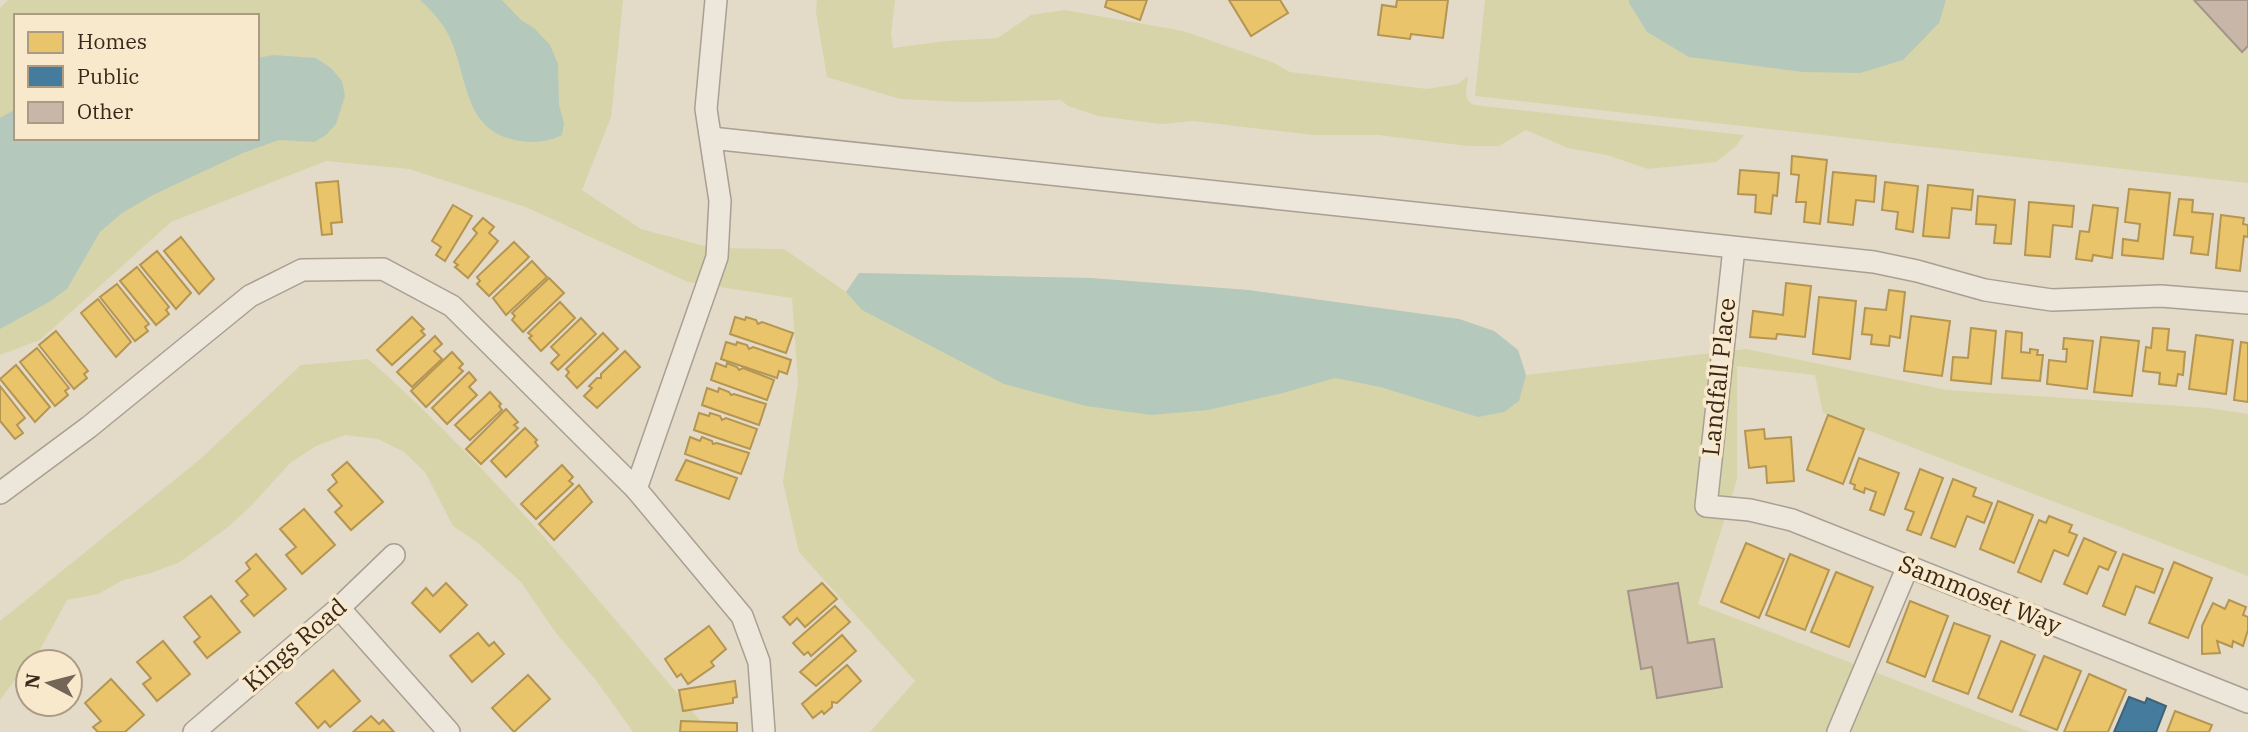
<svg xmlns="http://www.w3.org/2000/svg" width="2248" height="732" font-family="'IBM Plex Serif',serif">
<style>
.green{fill:#d7d4a9;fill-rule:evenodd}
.water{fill:#b4c9bb}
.homes{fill:#e9c46a;stroke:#b49552;stroke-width:2}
.public{fill:#457b9d;stroke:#416276;stroke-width:2}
.building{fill:#c8b7a9;stroke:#a49588;stroke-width:2}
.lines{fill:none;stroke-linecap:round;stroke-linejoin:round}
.minor-casing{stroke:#a99f92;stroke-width:24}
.minor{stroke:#ece6db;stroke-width:21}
.labels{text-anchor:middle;stroke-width:7;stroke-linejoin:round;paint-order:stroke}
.street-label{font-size:24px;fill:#38271a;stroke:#f8e9cc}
</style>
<rect width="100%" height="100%" fill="#e4dac8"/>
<g class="green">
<path d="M8 0H623L611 117 582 190 641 229 712 248 784 249 846 292 859 273 1090 278 1248 290 1459 319 1494 331 1518 350 1526 375 1746 349 1947 390 2208 408 2248 414V576L1823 413 1815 375 1737 366V479L1698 604 2030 732H870L915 681 799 552 783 482 798 383 792 298 688 282 526 207 409 169 326 161 171 222 40 340 0 355V8ZM16 16H257V138H16Z"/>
<path d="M817 0H895L891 33 893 48 946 41 998 38 1031 15 1065 10 1183 31 1272 62 1290 72 1427 89 1458 84 1468 76C1467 87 1462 100 1474 105L1744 135 1736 146 1716 162 1648 169 1607 155 1568 148 1526 130 1499 146H1468L1378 135H1313L1193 121 1161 124 1098 116 1068 106 1061 100 966 102 900 99 827 77 816 12Z"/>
<polygon points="1485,0 2248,0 2248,183 1475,96"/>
<path d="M368 359C495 470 601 604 710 732H633L595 679 556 633 521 582 478 543 453 526 425 472 404 452 378 439 345 435 316 446 290 463 251 506 228 527 180 562 151 573 123 580 98 594 67 600 37 655 28 662 0 700V621L198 461 301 365Z"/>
</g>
<g class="water">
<path d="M420 0H502L521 20 534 28 550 45 558 64 559 105 564 123 562 135C548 142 536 143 520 141 463 132 469 80 450 38 443 23 432 11 420 0Z"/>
<polygon points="1629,0 1946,0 1939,23 1903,60 1860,73 1803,72 1689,57 1647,32 1629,3"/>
<polygon points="273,55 316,58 331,68 342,81 345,96 336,124 326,135 314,142 279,140 243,153 155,194 122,213 100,232 67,289 49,302 0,329 0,118 16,109 16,138 257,138 257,58"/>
<polygon points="859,273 1090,278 1248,290 1459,319 1494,331 1518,350 1526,375 1519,401 1504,412 1478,417 1380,387 1335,378 1283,393 1208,410 1151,415 1086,406 1004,384 862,310 846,292"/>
</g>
<g class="homes">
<polygon points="1107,0 1147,0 1140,20 1105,7"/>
<polygon points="1229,0 1280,0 1288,13 1251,36"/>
<polygon points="1397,0 1448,0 1443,38 1411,34 1410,39 1378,35 1382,5 1396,7"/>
<polygon points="1792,156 1827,160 1820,224 1804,222 1806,202 1796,202 1799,175 1791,174"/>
<polygon points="1740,170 1779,173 1777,196 1773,195 1771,214 1755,212 1756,195 1738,194"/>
<polygon points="1833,172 1876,176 1874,202 1856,200 1853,225 1828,222"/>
<polygon points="338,181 342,222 331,223 332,234 322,235 316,183"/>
<polygon points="1885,182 1918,186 1913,232 1896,229 1898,212 1882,210"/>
<polygon points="1928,185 1973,190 1971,210 1952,208 1949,238 1923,236"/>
<polygon points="2129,189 2170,193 2163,259 2122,255 2123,239 2138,241 2140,224 2125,222"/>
<polygon points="1978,196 2015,200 2011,244 1994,243 1996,225 1976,224"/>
<polygon points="2179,199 2193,200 2192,212 2213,214 2208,255 2191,253 2193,237 2174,235"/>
<polygon points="2029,202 2074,206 2072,227 2053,225 2050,257 2025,255"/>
<polygon points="453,205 472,216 445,261 436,255 441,247 432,241"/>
<polygon points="2093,205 2118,208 2112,258 2093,255 2092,261 2076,259 2080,231 2089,232"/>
<polygon points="2221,215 2244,218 2243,224 2248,225 2248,237 2244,236 2240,271 2216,268"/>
<polygon points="483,218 494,227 489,233 498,241 468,278 455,267 458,265 454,262 477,233 473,229"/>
<polygon points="181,237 214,279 199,294 164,251"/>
<polygon points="514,242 529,257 489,296 477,284 480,281 477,277"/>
<polygon points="157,251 191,293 176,309 140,265"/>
<polygon points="532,261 547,277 506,315 493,298"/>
<polygon points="137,267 169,307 166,310 169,314 156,325 120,281"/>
<polygon points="549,278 564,293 523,332 512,320 515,316 512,313"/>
<polygon points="1786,283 1811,286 1805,337 1777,334 1776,339 1750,337 1753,311 1783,315"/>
<polygon points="117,284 149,324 145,327 148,331 135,341 100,297"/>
<polygon points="1889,290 1905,292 1900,338 1890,336 1889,346 1871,344 1872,335 1862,334 1865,308 1886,310"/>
<polygon points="1819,297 1856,301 1850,359 1813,354"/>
<polygon points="98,299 131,342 116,357 81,313"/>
<polygon points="560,302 575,318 541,351 529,338 532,336 528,333"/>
<polygon points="1911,316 1950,321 1942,376 1904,371"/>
<polygon points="412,317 424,329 421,331 425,335 392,365 377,350"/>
<polygon points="735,317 745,320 746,317 756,320 758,324 762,322 793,333 786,353 730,334"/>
<polygon points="581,318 596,334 558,370 551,363 559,355 551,347"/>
<polygon points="1971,328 1996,331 1991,384 1951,380 1953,357 1968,358"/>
<polygon points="2153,328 2169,329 2167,350 2185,352 2183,375 2178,374 2176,386 2159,384 2160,373 2143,371 2146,347 2151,348"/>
<polygon points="56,331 88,371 84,374 87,378 74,389 39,345"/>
<polygon points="2006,331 2022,333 2021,352 2030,353 2030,349 2038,350 2037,355 2043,355 2040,381 2002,378"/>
<polygon points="603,333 618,349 577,388 566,376 569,372 566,369"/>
<polygon points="2196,335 2233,340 2226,394 2189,389"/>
<polygon points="435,336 442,344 434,351 442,359 412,387 397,372"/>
<polygon points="2101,337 2139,341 2132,396 2094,392"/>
<polygon points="2064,338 2093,341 2087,389 2047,384 2049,360 2066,362 2067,349 2063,349"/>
<polygon points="726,342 736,345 737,342 747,345 749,349 753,347 791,360 787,374 779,371 777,378 721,359"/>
<polygon points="2241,342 2248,343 2248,402 2234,400"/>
<polygon points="37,348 69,388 65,391 68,395 55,406 20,362"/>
<polygon points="625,351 640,367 597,408 584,396 592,388 589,386 597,378 601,378 601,374"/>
<polygon points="452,352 463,364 459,368 463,371 426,407 411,391"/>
<polygon points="716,363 726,367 727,363 737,367 739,370 743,368 774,380 767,400 711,380"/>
<polygon points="16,365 50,407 35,422 0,379"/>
<polygon points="469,372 476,380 469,387 477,395 447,424 432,408"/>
<polygon points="0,386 25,418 17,425 23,433 15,439 0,421"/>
<polygon points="707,388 718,392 719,388 729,392 731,395 734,394 766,404 759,425 702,405"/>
<polygon points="490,392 501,404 499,406 502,410 470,440 455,425"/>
<polygon points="506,409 518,422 514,425 518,428 481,464 466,449"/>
<polygon points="699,413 709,416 710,413 720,416 722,420 726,418 757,429 750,449 694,430"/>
<polygon points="1828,415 1864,429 1843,484 1807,470"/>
<polygon points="525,428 537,440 535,442 538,446 506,477 491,461"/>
<polygon points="1764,429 1765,439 1791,437 1794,481 1767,483 1766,466 1749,468 1745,431"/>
<polygon points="690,437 700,441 702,437 712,441 713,444 717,443 749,453 741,474 685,454"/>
<polygon points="1859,458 1899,473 1884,515 1870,510 1876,492 1865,488 1864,493 1854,489 1855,485 1850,483"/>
<polygon points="686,460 737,478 729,499 676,480"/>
<polygon points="347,462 383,502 351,530 335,512 342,506 328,490 337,482 332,475"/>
<polygon points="562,465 573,477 569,481 573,484 536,519 521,504"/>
<polygon points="1920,469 1943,478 1921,535 1907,530 1914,512 1905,509"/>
<polygon points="1953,479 1976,488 1973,496 1992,503 1984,523 1967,516 1955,547 1931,538"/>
<polygon points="579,485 592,502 554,540 539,524"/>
<polygon points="1998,501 2033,515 2014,563 1980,549"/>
<polygon points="304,509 335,545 302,574 286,555 296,547 280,529"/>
<polygon points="2049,516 2072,525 2069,532 2077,535 2068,556 2054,550 2041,582 2018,572 2039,520 2046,523"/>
<polygon points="2084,538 2116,552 2108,570 2099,566 2087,594 2064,584"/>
<polygon points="1746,543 1784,559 1759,618 1721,602"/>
<polygon points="256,554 286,589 254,616 241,601 248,595 236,581 250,569 246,563"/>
<polygon points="1790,554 1829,570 1805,630 1766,615"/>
<polygon points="2123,554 2163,569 2154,593 2136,586 2125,615 2103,606"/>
<polygon points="2174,562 2212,578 2188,638 2149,623"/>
<polygon points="1836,572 1873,587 1849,647 1811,632"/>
<polygon points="446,583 467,605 440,632 412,603 426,588 433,596"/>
<polygon points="822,583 837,599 805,627 797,618 790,625 783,617"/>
<polygon points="211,596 240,632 207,658 194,642 200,637 184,617"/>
<polygon points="2229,600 2246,607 2243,615 2248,617 2248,630 2243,646 2233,641 2232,647 2217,641 2220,653 2202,654 2202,626 2213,603 2225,609"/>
<polygon points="1910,601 1948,616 1925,677 1887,662"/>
<polygon points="835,606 850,622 811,656 808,652 804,655 793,643"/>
<polygon points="1954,623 1990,636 1968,694 1933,681"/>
<polygon points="709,626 726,649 711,662 714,666 688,684 681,674 677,677 665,659"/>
<polygon points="478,633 489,646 494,642 504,654 472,682 450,656"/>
<polygon points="842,635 856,651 816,686 800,672"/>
<polygon points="163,641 190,674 157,701 143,684 151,678 137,662"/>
<polygon points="2001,641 2035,655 2012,712 1978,698"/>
<polygon points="2044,656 2081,671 2057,730 2020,715"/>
<polygon points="847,665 861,681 837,703 832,702 832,707 824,714 822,711 813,718 802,704"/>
<polygon points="333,670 360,701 330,727 325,721 318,728 296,703"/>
<polygon points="2089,674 2126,690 2108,732 2064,732"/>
<polygon points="528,675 550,699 514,732 492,708"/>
<polygon points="111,679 144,715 125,732 98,732 93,727 101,721 85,703"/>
<polygon points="735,681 737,697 733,698 733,703 683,711 679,690"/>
<polygon points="2175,711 2212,725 2209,732 2167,732"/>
<polygon points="371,716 379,724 383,720 394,732 353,732"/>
<polygon points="681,721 737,723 737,732 680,732"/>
</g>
<polygon class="public" points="2129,697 2145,703 2147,698 2166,706 2156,732 2114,732"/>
<g class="building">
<polygon points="2194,0 2248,0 2248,46 2242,52"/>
<polygon points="1678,583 1688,643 1714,639 1722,687 1657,698 1652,667 1641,669 1628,591"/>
</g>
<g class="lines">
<defs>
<g id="minor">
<polyline points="711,138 1874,262 1917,271 1985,290 2052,300 2161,296 2248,303"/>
<polyline points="1734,248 1706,506 1750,510 1792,520 2248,702"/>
<polyline points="636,489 717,257 720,201 706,109 716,0"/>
<polyline points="0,493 89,427 250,296 302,270 383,269 452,306 636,489 742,616 759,662 764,732"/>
<polyline points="339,608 449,732"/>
<polyline points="194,732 339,608 394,555"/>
<polyline points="1838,732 1908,566"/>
</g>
</defs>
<use href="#minor" class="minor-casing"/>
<use href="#minor" class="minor"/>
</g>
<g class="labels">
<g class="street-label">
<text transform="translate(1719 377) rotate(-84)" y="8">Landfall Place</text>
<text transform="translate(1980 595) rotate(22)" y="8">Sammoset Way</text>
<text transform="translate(295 645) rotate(-41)" y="8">Kings Road</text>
</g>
</g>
<rect x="14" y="14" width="245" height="126" fill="#f8e9cc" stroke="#ab9b85" stroke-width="2"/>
<rect x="28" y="32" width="35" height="21" fill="#e9c46a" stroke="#ab9b85" stroke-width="2"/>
<text x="77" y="49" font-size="21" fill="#38271a">Homes</text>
<rect x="28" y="66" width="35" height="21" fill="#457b9d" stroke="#ab9b85" stroke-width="2"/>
<text x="77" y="84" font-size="21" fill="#38271a">Public</text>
<rect x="28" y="102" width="35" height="21" fill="#c8b7a9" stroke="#ab9b85" stroke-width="2"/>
<text x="77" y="119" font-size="21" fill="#38271a">Other</text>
<g transform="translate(49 683) rotate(277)"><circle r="33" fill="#f8e9cc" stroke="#ab9b85" stroke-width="2"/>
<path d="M0-5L12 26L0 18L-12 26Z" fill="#746657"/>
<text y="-10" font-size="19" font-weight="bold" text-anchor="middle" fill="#38271a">N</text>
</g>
</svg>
